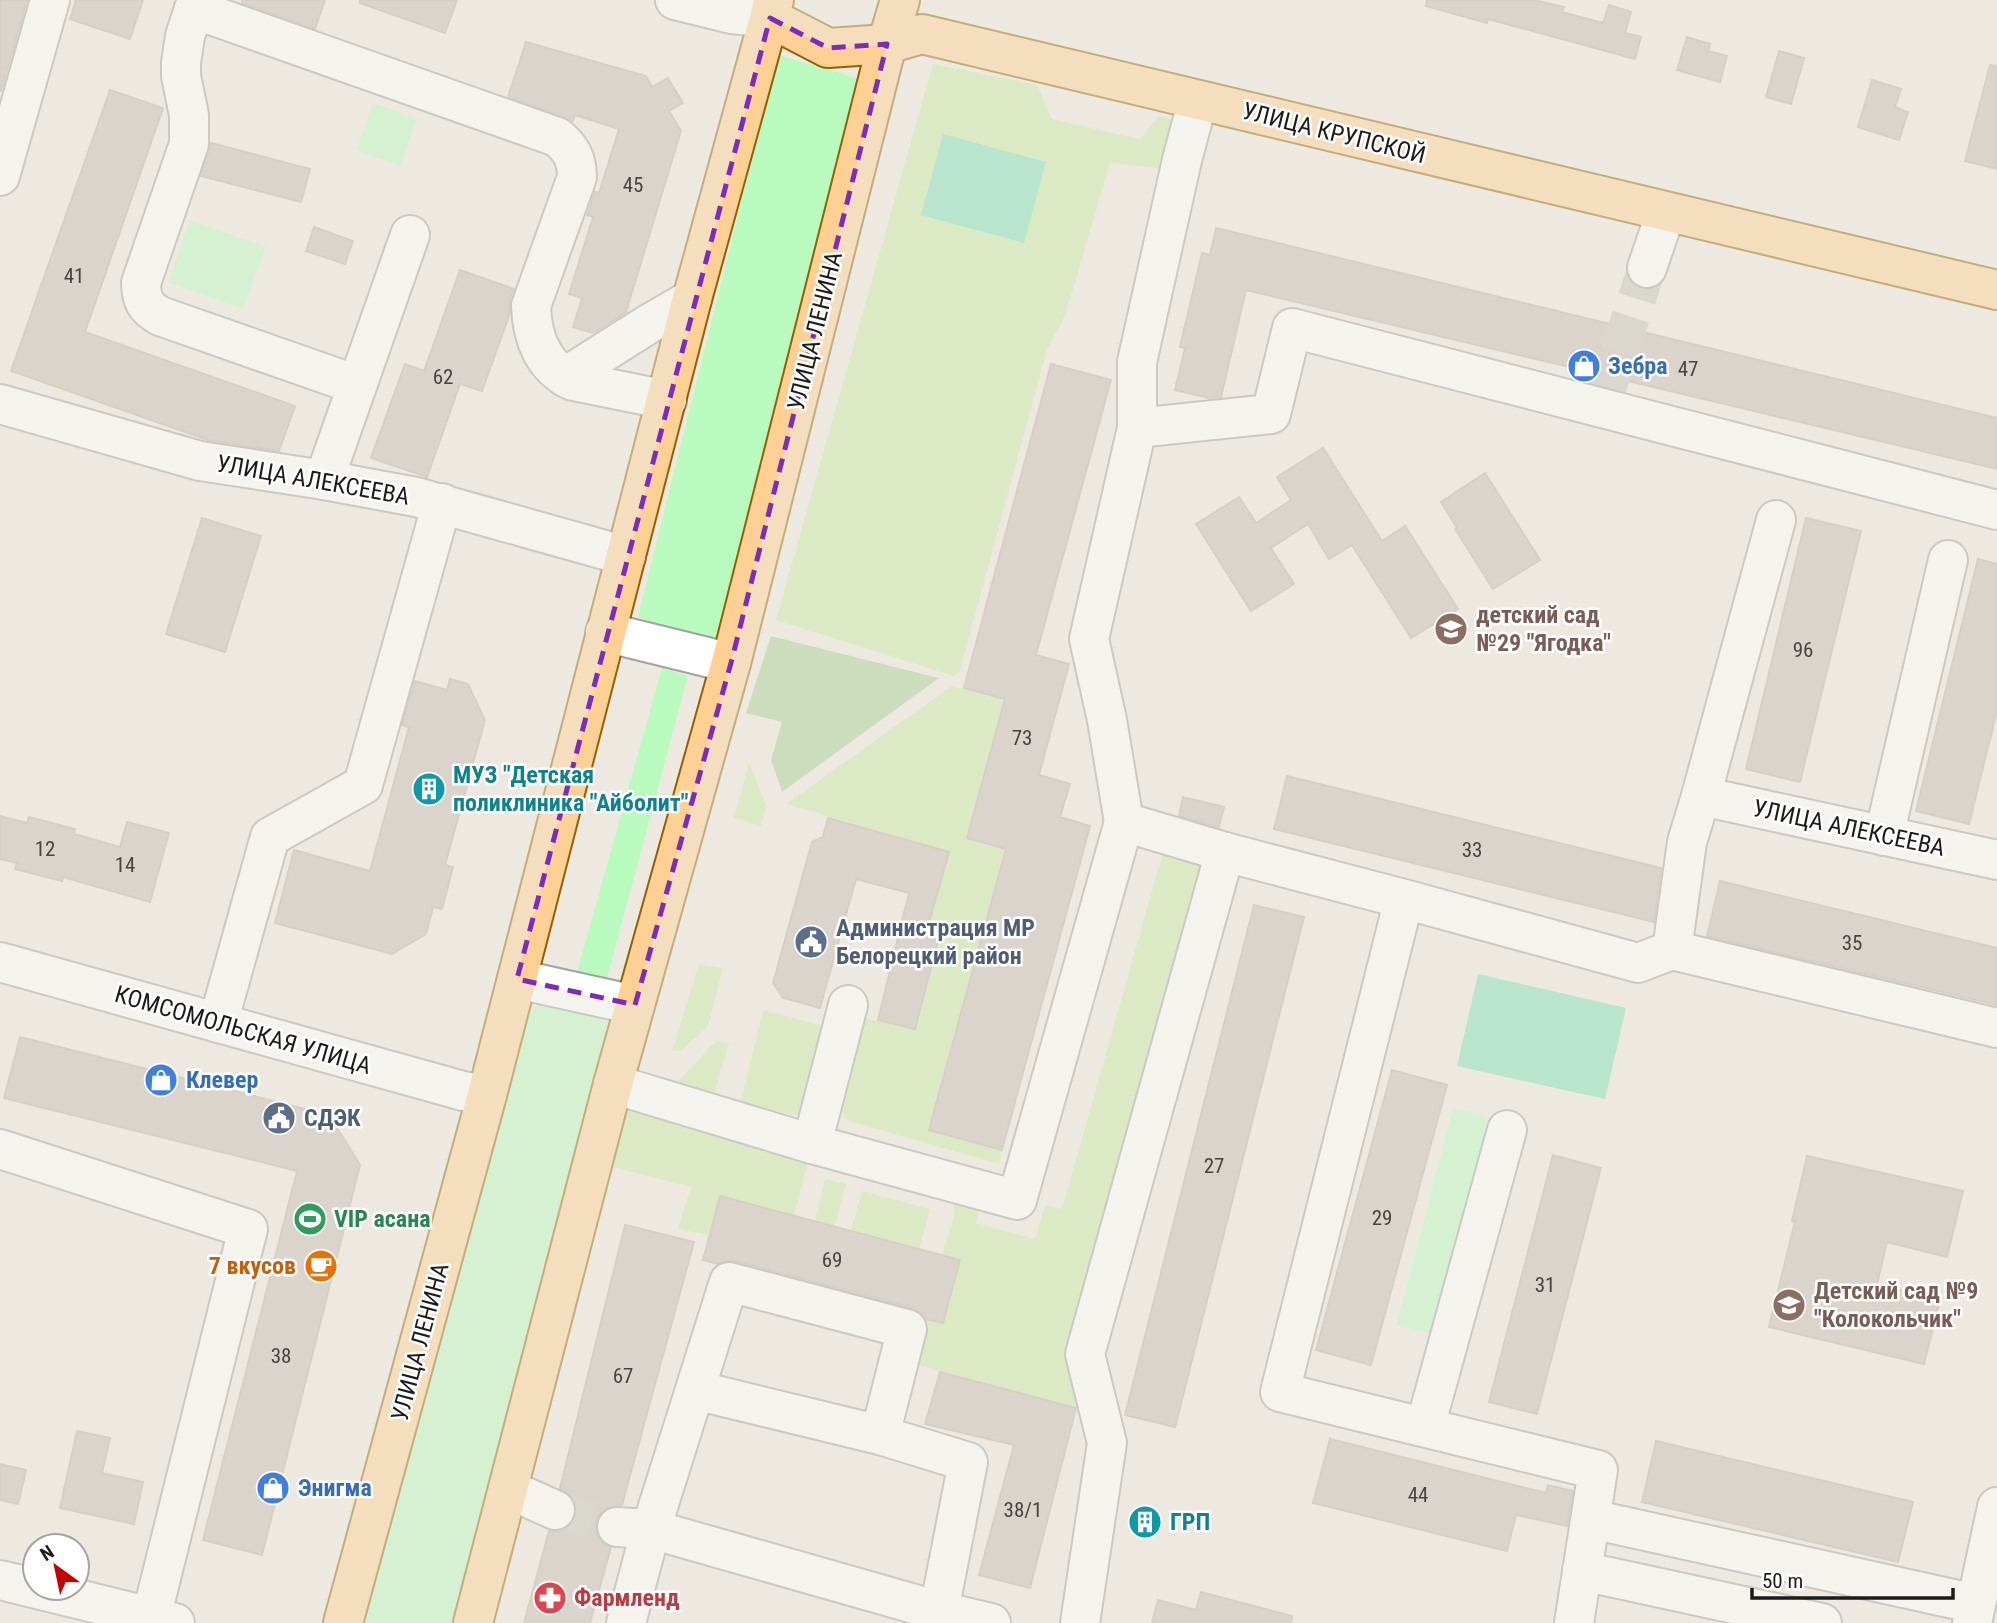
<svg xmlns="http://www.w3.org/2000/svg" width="1997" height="1623" font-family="'Roboto Condensed',sans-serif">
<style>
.grass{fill:#c6eaa3}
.forest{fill:#a4ce93}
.park{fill:#b9fabf}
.pitch{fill:#7adfb9}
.building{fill:#c5bbb3;stroke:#bfafa2;stroke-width:2}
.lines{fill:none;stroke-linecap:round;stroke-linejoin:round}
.minor-tunnel{stroke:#c3c0b9;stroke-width:38;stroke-dasharray:38 19;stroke-linecap:butt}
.minor-casing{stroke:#a2a2a2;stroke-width:42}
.major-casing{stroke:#926200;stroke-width:42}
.minor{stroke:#fff;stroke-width:38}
.major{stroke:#fed094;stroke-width:38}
.marked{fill:none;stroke:#7b2cbf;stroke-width:5;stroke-dasharray:14 9;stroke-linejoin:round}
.labels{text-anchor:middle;stroke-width:5;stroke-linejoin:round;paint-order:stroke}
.number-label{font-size:21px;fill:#464341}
.street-label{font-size:24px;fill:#1b1b1b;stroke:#fff}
.shop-label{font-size:24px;font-weight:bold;fill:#366cbe;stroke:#fff;text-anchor:start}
.education-label{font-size:24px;font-weight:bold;fill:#785e54;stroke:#fff;text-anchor:start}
.culture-label{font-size:24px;font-weight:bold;fill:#0d838f;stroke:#fff;text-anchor:start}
.service-label{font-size:24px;font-weight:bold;fill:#4e5e75;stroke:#fff;text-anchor:start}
.leisure-label{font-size:24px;font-weight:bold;fill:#27864d;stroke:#fff;text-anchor:start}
.food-label{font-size:24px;font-weight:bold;fill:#c56008;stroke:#fff;text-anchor:end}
.health-label{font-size:24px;font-weight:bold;fill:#be3a42;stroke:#fff;text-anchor:start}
</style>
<rect width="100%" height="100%" fill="#ede9e0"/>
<g class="grass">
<polygon points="933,64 1037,85 1052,119 1140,139 1159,116 1174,120 1162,168 1110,163 1065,316 1047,349 960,671 954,676 776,620"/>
<polygon points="952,686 1005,699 968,838 1006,849 929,1130 1002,1150 999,1164 846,1120 837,1102 840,1013 915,1029 937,941 924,937 949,852 786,804"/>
<polygon points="749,762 766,805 761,826 734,818"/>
<polygon points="1165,845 1209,855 1076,1408 911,1363 923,1318 944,1323 960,1260 942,1255 954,1216 953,1182 983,1197 976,1223 1035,1239 1045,1205 1062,1209"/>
<polygon points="699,964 723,968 708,1026 681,1051 672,1051"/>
<polygon points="763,1010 831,1028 809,1107 795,1116 741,1101"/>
<polygon points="716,1041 729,1043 714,1094 675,1085"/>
<polygon points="623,1103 811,1151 794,1216 720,1196 709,1235 678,1229 691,1187 604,1165"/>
<polygon points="825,1179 846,1184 835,1226 815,1221"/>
<polygon points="862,1191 930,1209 919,1249 851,1230"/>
</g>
<polygon class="forest" points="771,636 939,678 782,792 771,760 782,722 746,713"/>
<g class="park">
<polygon points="778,55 858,78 723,643 686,641 638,616"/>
<polygon points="373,103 417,119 400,166 356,150"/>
<polygon points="190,220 266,247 243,309 168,282"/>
<polygon points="662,668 688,676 606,982 576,976"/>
<polygon points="549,1000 582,1008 615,1028 455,1623 362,1623 527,1012"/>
<polygon points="1453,1108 1488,1117 1472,1179 1502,1187 1461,1341 1397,1325"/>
</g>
<g class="pitch">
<polygon points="943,134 1046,162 1024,243 921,215"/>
<polygon points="1478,974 1626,1008 1605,1099 1457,1066"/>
</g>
<g class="building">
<polygon points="0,0 27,0 1,91 0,91"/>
<polygon points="76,0 143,0 130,39 70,19"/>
<polygon points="242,0 325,0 315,29 242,3"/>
<polygon points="360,0 457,0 445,33 360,3"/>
<polygon points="1427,0 1534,0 1564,7 1562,12 1603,23 1609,5 1631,12 1625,33 1641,37 1635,59 1488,19 1487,23 1426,6"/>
<polygon points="1687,37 1710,44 1708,51 1727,56 1720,82 1677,70"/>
<polygon points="526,42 646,76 652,87 668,78 683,103 669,111 681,131 626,312 593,333 573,327 582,298 569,294 593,217 587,215 595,192 599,193 619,129 575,115 573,121 508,97"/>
<polygon points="1779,51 1804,58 1791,104 1766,97"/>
<polygon points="1990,65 1997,66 1997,169 1965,161"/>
<polygon points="1872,80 1901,89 1895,107 1908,112 1899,140 1858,127"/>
<polygon points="110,90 163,108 85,332 295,406 279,451 208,440 11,371"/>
<polygon points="211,143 310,169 301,202 201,176"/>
<polygon points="314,227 353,241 345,264 306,251"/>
<polygon points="1216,228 1997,418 1997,469 1246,290 1221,397 1209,398 1175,390 1185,348 1180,347 1202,253 1210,255"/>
<polygon points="460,270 514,289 510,299 510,313 482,391 460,384 427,477 371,458 405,364 424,371"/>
<polygon points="1051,364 1111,380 1036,655 1069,664 1039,775 1070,784 1060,817 1090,826 1002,1150 929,1130 1006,849 967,838 1005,699 964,688"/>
<polygon points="1323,448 1382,541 1405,526 1458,609 1411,638 1352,545 1329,559 1308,524 1271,548 1294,584 1251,611 1196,524 1239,497 1256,523 1291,500 1277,477"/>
<polygon points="1485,473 1540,560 1493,589 1455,529 1457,528 1441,502"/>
<polygon points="202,518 261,536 225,652 166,634"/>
<polygon points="1806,518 1861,531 1800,782 1746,769"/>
<polygon points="1978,559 1997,564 1997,711 1969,824 1916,811"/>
<polygon points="450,679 468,684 485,720 445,865 453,867 442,909 433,907 426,934 392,954 275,923 294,850 370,871 409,727 402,725 415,681 447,690"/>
<polygon points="1287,776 1661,868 1654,922 1274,829"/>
<polygon points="1183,797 1224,807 1219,827 1179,816"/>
<polygon points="0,816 27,823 29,817 75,829 74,834 120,847 127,822 169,833 150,902 63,877 62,881 15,869 17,863 0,859"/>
<polygon points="828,818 949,852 925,937 938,940 915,1029 878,1020 909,893 856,879 820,1008 783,998 773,983 812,842 823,837"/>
<polygon points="1720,881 1997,948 1997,1005 1707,936"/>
<polygon points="1254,905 1304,917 1175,1427 1125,1415"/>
<polygon points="20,1037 329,1115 360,1165 262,1555 203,1540 297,1171 4,1098"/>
<polygon points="1392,1070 1447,1085 1371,1365 1316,1350"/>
<polygon points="1553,1155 1601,1168 1537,1414 1489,1402"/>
<polygon points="1807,1156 1963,1191 1947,1257 1887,1242 1877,1284 1940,1300 1924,1364 1769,1327 1795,1222 1792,1221"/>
<polygon points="720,1196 960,1260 943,1323 925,1319 922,1313 913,1308 735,1261 724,1261 718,1264 703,1260"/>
<polygon points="625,1225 694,1242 622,1505 607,1508 598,1516 595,1525 598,1537 604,1545 611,1547 590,1623 524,1623 549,1531 558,1532 567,1528 575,1518 577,1507 573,1498 560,1488"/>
<polygon points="940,1372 1076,1408 1030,1588 979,1575 1014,1445 925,1424"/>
<polygon points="77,1431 110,1438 102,1473 143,1482 134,1524 60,1508"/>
<polygon points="1330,1439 1546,1493 1548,1485 1573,1491 1567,1526 1516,1515 1507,1551 1313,1503"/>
<polygon points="1656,1441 1913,1502 1898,1562 1642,1502"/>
<polygon points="0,1464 26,1470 18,1504 0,1500"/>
<polygon points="1201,1592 1292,1616 1291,1623 1152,1623 1158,1600 1196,1610"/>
</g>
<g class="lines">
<g class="minor-tunnel">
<polyline points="1601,407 1647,268"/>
<polyline points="555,1510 617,1527"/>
</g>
<defs>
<g id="minor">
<path d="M198 0 194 9 557 137C571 148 577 159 577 177L531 306C532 338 543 367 573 381L667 400"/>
<polyline points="675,0 732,14 770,18"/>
<path d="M194 9 185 36 181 63V76L189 115V144L141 283C141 300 146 308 160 316L357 385"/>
<polyline points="0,176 50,0"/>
<polyline points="1647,268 1666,212"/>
<polyline points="565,377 647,325 692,299"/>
<polyline points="0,404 200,461 324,480 416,497 626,556"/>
<polyline points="1137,428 1271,414 1292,328 1997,510"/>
<polyline points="324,480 410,235"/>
<polyline points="605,632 731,663"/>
<polyline points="1701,796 1997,860"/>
<polyline points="1124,822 1107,720 1089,639 1137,428 1137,362 1182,160 1198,100"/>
<polyline points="1884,836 1948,560"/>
<polyline points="1404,899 1280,1392 1598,1470 1574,1623"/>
<polyline points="1672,950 1997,1028"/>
<polyline points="0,962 463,1091 487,1095"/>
<polyline points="517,979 635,1005"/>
<polyline points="218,1023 270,837 363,785 442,503"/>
<polyline points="613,1084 812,1144 1017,1200 1124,822 1225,852"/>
<polyline points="812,1144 848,1005"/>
<polyline points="0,1149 248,1229 151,1618"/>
<polyline points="695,1390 880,1435"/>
<polyline points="1425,1427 1507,1130"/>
<polyline points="508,1489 555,1510"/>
<polyline points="1591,1519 1976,1604"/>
<polyline points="617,1527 651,1529 939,1611 991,1623"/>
<polyline points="1582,1571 1822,1623"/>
<polyline points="0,1580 175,1623"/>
<polyline points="626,1623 651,1529 729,1282 907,1329 880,1435 968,1462 939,1611"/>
<polyline points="1080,1623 1107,1443 1085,1354 1225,852 1404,899 1638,963 1672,950 1687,842 1701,796 1776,520"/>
<polyline points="1972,1623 1997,1507"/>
</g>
<g id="major">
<polyline points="770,18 828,48 887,44 922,34 1997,290"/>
<polyline points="343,1623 487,1095 692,299 774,0"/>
<polyline points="473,1623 613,1084 731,663 887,44 900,0"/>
</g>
</defs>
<use href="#minor" class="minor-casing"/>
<use href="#major" class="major-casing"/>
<use href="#minor" class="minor"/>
<use href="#major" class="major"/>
</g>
<path d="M0 0H1997V1623H0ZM770 18 828 48 887 44 731 663 635 1005 517 979Z" fill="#ede9e0" fill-opacity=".55" fill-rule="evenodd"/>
<path class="marked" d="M770 18 828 48 887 44 731 663 635 1005 517 979Z"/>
<defs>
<symbol id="shop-disc" viewBox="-11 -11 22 22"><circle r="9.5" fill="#3f7fe0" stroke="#fff"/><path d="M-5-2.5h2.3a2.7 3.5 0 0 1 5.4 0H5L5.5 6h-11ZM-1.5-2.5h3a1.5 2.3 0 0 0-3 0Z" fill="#fff"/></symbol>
<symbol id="school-disc" viewBox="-11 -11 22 22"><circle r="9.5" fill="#8d6e63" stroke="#fff"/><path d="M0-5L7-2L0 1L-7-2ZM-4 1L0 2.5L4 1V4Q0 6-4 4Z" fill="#fff"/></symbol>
<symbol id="building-disc" viewBox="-11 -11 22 22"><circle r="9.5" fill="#0f9aa8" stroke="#fff"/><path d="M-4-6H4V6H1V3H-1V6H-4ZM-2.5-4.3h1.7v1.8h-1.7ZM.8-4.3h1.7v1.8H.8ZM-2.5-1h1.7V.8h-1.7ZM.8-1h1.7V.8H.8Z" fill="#fff"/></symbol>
<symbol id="civic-disc" viewBox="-11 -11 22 22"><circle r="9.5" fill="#5c6f8a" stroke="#fff"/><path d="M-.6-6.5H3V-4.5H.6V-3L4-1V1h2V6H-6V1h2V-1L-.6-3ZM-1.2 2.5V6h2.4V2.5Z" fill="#fff"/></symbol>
<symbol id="stadium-disc" viewBox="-11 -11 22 22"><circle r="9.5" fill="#2e9e5b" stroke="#fff"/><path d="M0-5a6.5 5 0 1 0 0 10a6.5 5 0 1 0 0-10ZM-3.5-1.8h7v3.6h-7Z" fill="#fff"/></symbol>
<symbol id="cafe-disc" viewBox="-11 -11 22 22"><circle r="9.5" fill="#e8710a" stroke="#fff"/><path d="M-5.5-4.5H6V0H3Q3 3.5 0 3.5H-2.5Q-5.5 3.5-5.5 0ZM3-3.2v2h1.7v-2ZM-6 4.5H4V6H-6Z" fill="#fff"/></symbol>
<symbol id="pharmacy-disc" viewBox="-11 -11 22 22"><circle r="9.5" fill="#e0444e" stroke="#fff"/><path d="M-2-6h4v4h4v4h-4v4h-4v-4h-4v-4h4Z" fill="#fff"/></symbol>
</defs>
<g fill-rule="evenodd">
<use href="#shop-disc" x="1565" y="347" width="38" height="38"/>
<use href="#school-disc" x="1432" y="610" width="38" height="38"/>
<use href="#building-disc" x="410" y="770" width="38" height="38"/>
<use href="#civic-disc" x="792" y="923" width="38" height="38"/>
<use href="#shop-disc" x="142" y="1061" width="38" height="38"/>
<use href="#civic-disc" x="260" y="1099" width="38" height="38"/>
<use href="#stadium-disc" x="291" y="1200" width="38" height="38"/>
<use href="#cafe-disc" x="302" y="1247" width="38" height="38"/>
<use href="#school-disc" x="1770" y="1286" width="38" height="38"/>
<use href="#shop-disc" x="254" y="1469" width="38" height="38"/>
<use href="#building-disc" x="1126" y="1503" width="38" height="38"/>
<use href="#pharmacy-disc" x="531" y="1579" width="38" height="38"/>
</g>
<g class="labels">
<g class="number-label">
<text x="633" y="192">45</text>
<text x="74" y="283">41</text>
<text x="1688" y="376">47</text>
<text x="443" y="384">62</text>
<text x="1803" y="657">96</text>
<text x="1022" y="745">73</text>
<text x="45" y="856">12</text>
<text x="1472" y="857">33</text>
<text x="125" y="872">14</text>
<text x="1852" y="950">35</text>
<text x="1214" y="1173">27</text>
<text x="1382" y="1225">29</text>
<text x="832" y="1267">69</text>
<text x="1545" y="1292">31</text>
<text x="281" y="1363">38</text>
<text x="623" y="1383">67</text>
<text x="1418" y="1502">44</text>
<text x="1023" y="1517">38/1</text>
</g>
<g class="street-label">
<text transform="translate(1334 133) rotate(14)" y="8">УЛИЦА КРУПСКОЙ</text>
<text transform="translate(815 331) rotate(-76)" y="8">УЛИЦА ЛЕНИНА</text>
<text transform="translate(313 480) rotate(10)" y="8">УЛИЦА АЛЕКСЕЕВА</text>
<text transform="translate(1849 828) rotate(12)" y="8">УЛИЦА АЛЕКСЕЕВА</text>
<text transform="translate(243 1030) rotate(16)" y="8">КОМСОМОЛЬСКАЯ УЛИЦА</text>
<text transform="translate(420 1342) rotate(-75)" y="8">УЛИЦА ЛЕНИНА</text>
</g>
<g class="shop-label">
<text x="1608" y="374">Зебра</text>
<text x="186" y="1088">Клевер</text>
<text x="298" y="1496">Энигма</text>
</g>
<g class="education-label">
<text x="1476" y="623">детский сад<tspan x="1476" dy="28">№29 "Ягодка"</tspan></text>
<text x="1814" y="1299">Детский сад №9<tspan x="1814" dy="28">"Колокольчик"</tspan></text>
</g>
<g class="culture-label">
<text x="453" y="783">МУЗ "Детская<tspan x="453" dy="28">поликлиника "Айболит"</tspan></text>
<text x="1170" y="1530">ГРП</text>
</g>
<g class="service-label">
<text x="836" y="936">Администрация МР<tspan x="836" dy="28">Белорецкий район</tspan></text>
<text x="304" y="1126">СДЭК</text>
</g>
<g class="leisure-label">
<text x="334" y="1227">VIP асана</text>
</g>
<g class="food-label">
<text x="296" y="1274">7 вкусов</text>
</g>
<g class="health-label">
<text x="574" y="1606">Фармленд</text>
</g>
</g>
<g transform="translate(56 1567) rotate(327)"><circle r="33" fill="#ffffff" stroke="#a4a4a4" stroke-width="2"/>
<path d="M0-5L12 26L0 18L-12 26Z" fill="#c60000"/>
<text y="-10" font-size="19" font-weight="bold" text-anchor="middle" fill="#1b1b1b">N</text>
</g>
<path d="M1752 1588v10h201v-10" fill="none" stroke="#1b1b1b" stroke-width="3.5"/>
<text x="1762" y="1588" font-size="21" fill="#1b1b1b" stroke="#ffffff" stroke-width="5" paint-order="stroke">50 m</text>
</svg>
